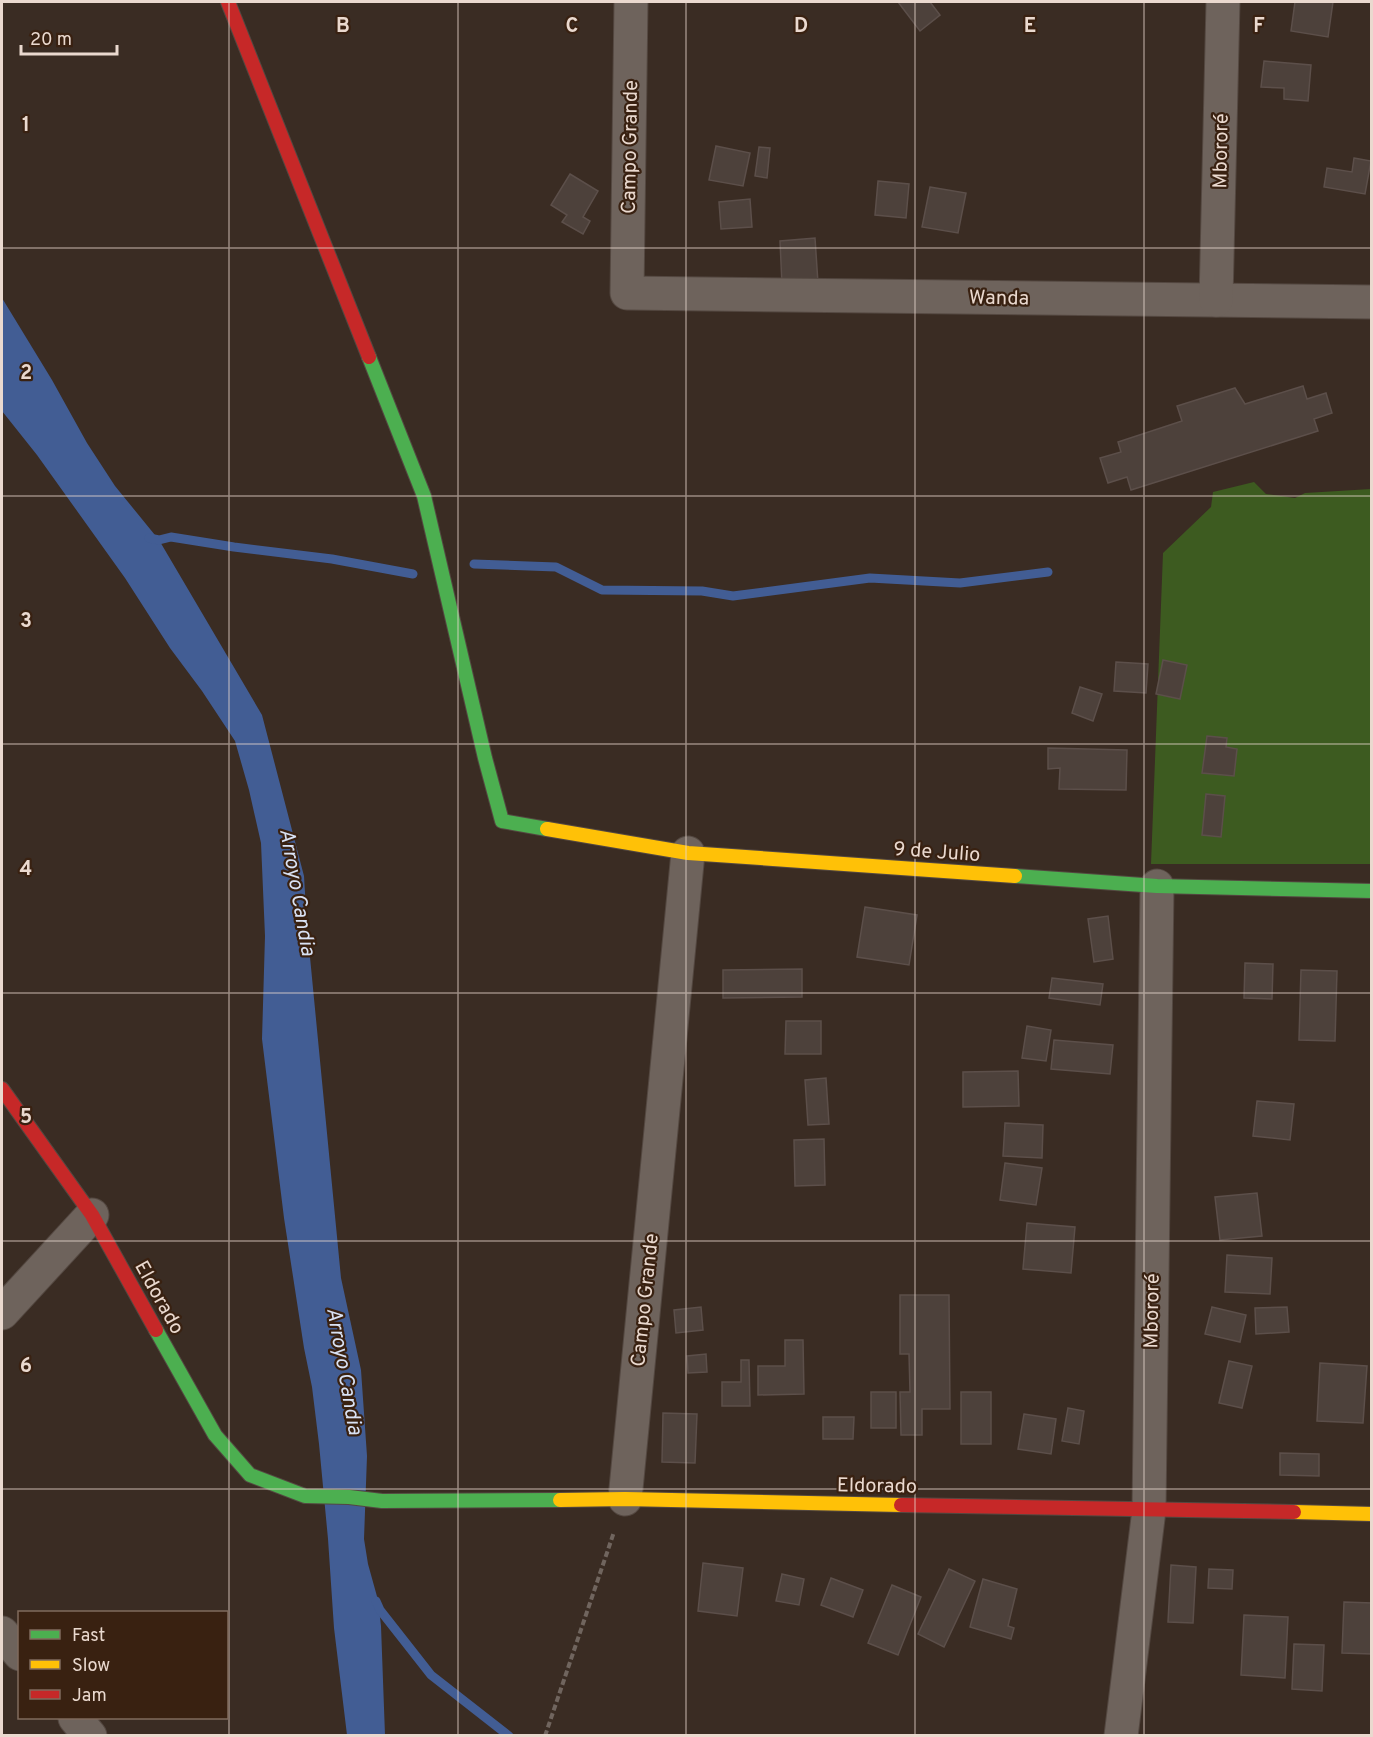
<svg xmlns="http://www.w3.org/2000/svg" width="1373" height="1737" font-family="Overpass,sans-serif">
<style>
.green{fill:#3d5b20}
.water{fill:#425d94}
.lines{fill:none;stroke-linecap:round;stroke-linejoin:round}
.stream{stroke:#425d94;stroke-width:9}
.building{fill:#4d413b;stroke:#5c4f4a;stroke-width:1.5}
.street-casing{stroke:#544841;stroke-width:35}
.fast-casing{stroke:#544841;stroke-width:16}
.slow-casing{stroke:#544841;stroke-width:16}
.jam-casing{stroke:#544841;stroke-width:16}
.path{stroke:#70655e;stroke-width:4;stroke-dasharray:6 3;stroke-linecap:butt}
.street{stroke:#6e635c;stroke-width:33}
.fast{stroke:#4caf50;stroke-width:14}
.slow{stroke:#ffc107;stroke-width:14}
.jam{stroke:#c62828;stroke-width:14}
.grid{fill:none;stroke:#ead9cf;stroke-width:1.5;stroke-opacity:0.55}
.labels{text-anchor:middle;stroke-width:4.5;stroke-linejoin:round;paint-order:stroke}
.street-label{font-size:20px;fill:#ead9cf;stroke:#392111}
.water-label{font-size:21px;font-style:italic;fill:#d9e2f5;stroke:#392111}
.grid-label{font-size:20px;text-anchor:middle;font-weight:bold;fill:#ead9cf;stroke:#392111;stroke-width:4.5;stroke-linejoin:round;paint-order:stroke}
</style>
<rect width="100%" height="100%" fill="#3a2c23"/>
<polygon class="green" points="1254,482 1266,494 1295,498 1305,493 1371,489 1371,864 1151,864 1163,553 1211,507 1213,492"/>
<polygon class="water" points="2,298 52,380 87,443 115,486 159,540 262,715 304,876 307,926 341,1278 361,1370 367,1456 364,1539 368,1564 378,1600 381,1626 385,1735 347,1735 334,1628 328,1539 319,1444 312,1387 304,1348 284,1218 262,1039 265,936 261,843 249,790 235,741 202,691 170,648 125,578 37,455 2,411"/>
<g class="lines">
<g class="stream">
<polyline points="149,538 159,540 171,537 234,547 332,559 413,574"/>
<polyline points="474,564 556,567 602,590 702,591 733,596 870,578 960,583 1048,572"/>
<polyline points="376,1601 380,1610 431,1675 509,1736"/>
</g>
</g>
<g class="building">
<polygon points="898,2 930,2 940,15 920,31"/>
<polygon points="1295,2 1333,2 1328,37 1291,31"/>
<polygon points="1264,61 1311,65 1308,101 1284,99 1284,88 1261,87"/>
<polygon points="716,146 750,153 743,186 709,180"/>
<polygon points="759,147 770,148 767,178 755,176"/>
<polygon points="1354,158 1371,161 1365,194 1324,187 1327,168 1352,172"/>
<polygon points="570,174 598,191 583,217 590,221 583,234 562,222 567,215 551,205"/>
<polygon points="878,181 909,184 906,218 875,215"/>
<polygon points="930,187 966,193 958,233 922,227"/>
<polygon points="750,199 752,227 721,229 719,202"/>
<polygon points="815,238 818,283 782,285 780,241"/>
<polygon points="1303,386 1307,399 1326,393 1332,413 1314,419 1318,431 1131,490 1127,477 1108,483 1100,458 1121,452 1118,442 1182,421 1177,406 1235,388 1245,404"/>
<polygon points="1163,660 1187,665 1180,699 1156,694"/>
<polygon points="1116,662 1148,664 1146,693 1114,691"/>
<polygon points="1080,687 1102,694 1093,721 1072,713"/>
<polygon points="1207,736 1227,738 1226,747 1237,749 1234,776 1202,773"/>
<polygon points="1048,748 1127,750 1126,790 1059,789 1060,768 1048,769"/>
<polygon points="1206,794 1225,796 1221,837 1202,835"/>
<polygon points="865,907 917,915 909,965 857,957"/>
<polygon points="1108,916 1113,959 1094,962 1088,919"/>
<polygon points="1245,963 1273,964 1272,999 1244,998"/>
<polygon points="802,969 802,997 723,998 723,970"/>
<polygon points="1301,970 1337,971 1335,1041 1299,1040"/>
<polygon points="1052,978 1103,984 1100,1005 1049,998"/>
<polygon points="786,1021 821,1021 821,1054 785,1054"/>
<polygon points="1027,1026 1051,1030 1046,1061 1022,1058"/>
<polygon points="1054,1040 1113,1045 1110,1074 1051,1069"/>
<polygon points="1018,1071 1019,1106 963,1107 963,1072"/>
<polygon points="826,1078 829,1124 808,1125 805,1080"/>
<polygon points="1257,1101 1294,1104 1290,1140 1253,1136"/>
<polygon points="1005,1123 1043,1125 1042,1158 1003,1156"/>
<polygon points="824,1139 825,1185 795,1186 794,1140"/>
<polygon points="1005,1163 1042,1168 1036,1205 1000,1200"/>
<polygon points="1257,1193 1262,1236 1220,1240 1215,1197"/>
<polygon points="1027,1223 1075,1227 1071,1273 1023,1269"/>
<polygon points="1227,1255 1272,1258 1270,1294 1225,1292"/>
<polygon points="900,1295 949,1295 950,1409 922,1409 922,1435 901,1435 900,1392 910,1392 909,1354 900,1354"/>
<polygon points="701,1307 703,1330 676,1333 674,1310"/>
<polygon points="1212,1307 1246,1315 1240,1342 1205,1334"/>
<polygon points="1287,1307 1289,1332 1256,1334 1255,1308"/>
<polygon points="785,1340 803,1340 804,1394 758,1395 758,1366 785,1366"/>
<polygon points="706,1354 707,1372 688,1373 687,1356"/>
<polygon points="741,1360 749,1360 750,1406 722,1406 722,1382 741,1382"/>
<polygon points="1229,1361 1252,1366 1242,1408 1219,1403"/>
<polygon points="1320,1363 1367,1366 1363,1423 1317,1421"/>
<rect x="871" y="1392" width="25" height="36"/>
<rect x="961" y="1392" width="30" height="52"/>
<polygon points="1068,1408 1084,1411 1079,1444 1062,1441"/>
<polygon points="663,1413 697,1414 695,1463 662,1462"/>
<polygon points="1024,1414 1056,1419 1051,1454 1018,1449"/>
<polygon points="823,1417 854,1417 853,1439 823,1439"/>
<polygon points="1280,1453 1319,1454 1319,1476 1280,1475"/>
<polygon points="703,1563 743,1568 737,1616 698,1611"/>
<polygon points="1171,1565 1196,1567 1193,1623 1168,1622"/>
<polygon points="949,1569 975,1581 944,1647 918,1634"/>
<polygon points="1209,1569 1233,1570 1232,1589 1208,1588"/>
<polygon points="782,1574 804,1579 799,1605 776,1601"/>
<polygon points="831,1578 863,1590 853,1617 821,1605"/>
<polygon points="983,1579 1017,1589 1008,1626 1014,1628 1011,1639 970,1627"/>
<polygon points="892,1585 921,1597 898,1655 868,1643"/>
<polygon points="1344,1602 1372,1603 1372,1654 1342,1653"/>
<polygon points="1244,1615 1288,1617 1285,1678 1241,1675"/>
<polygon points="1294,1644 1324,1645 1322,1691 1292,1689"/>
</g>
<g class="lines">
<defs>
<g id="street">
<polyline points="631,2 627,293 1372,302"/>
<polyline points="1216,300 1223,2"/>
<polyline points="2,1313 92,1215"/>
<polyline points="625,1499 688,853"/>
<polyline points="2,1633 20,1654"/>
<polyline points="75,1718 90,1736"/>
<polyline points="1121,1736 1149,1510 1157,886"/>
</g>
<g id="fast">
<polyline points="369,357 424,496 485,758 502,821 547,829"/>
<polyline points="1015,876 1157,886 1372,891"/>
<polyline points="156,1330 215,1435 250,1475 305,1496 349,1497 382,1501 560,1500"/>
</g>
<g id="slow">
<polyline points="547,829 688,853 1015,876"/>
<polyline points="560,1500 625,1499 901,1505"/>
<polyline points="1294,1512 1372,1514"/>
</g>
<g id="jam">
<polyline points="228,2 369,357"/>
<polyline points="2,1089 92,1215 156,1330"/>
<polyline points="901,1505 1294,1512"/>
</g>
</defs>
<use href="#street" class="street-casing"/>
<use href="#fast" class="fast-casing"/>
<use href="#slow" class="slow-casing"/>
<use href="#jam" class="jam-casing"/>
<polyline class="path" points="545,1736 614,1532"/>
<use href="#street" class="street"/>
<use href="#fast" class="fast"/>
<use href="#slow" class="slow"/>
<use href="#jam" class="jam"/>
</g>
<path class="grid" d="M229 2V1736M458 2V1736M686 2V1736M915 2V1736M1144 2V1736M2 248H1372M2 496H1372M2 744H1372M2 993H1372M2 1241H1372M2 1489H1372"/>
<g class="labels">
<g class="street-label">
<text transform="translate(629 147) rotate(-89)" y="7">Campo Grande</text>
<text transform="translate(1220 151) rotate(-89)" y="7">Mbororé</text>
<text transform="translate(999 297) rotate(1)" y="7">Wanda</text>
<text transform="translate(937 851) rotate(4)" y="7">9 de Julio</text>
<text transform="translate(160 1297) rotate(61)" y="7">Eldorado</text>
<text transform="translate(644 1300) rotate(-84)" y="7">Campo Grande</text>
<text transform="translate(1151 1311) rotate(-89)" y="7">Mbororé</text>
<text transform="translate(877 1485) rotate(1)" y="7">Eldorado</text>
</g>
<g class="water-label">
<text transform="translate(298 892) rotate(80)" y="7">Arroyo Candia</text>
<text transform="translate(345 1371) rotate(80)" y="7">Arroyo Candia</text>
</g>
</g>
<g class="grid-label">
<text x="343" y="32">B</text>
<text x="572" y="32">C</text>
<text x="801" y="32">D</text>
<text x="1030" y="32">E</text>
<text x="1259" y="32">F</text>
<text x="26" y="131">1</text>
<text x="26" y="379">2</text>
<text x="26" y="627">3</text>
<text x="26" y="875">4</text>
<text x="26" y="1123">5</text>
<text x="26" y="1372">6</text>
</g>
<rect width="1373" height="1737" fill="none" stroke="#ead9cf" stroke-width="6"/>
<rect x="18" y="1611" width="210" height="108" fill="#392111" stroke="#806b5d" stroke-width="1.5"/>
<rect x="30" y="1630" width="30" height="9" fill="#4caf50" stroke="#806b5d" stroke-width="1.5"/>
<text x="72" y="1641" font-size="18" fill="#ead9cf">Fast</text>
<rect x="30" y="1660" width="30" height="9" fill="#ffc107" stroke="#806b5d" stroke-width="1.5"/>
<text x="72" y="1671" font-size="18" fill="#ead9cf">Slow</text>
<rect x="30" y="1690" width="30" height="9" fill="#c62828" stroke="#806b5d" stroke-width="1.5"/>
<text x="72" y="1701" font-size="18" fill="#ead9cf">Jam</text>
<path d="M21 45v9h96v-9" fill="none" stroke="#ead9cf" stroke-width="3"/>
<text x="30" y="45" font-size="18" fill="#ead9cf" stroke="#392111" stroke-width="4.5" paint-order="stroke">20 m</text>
</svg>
